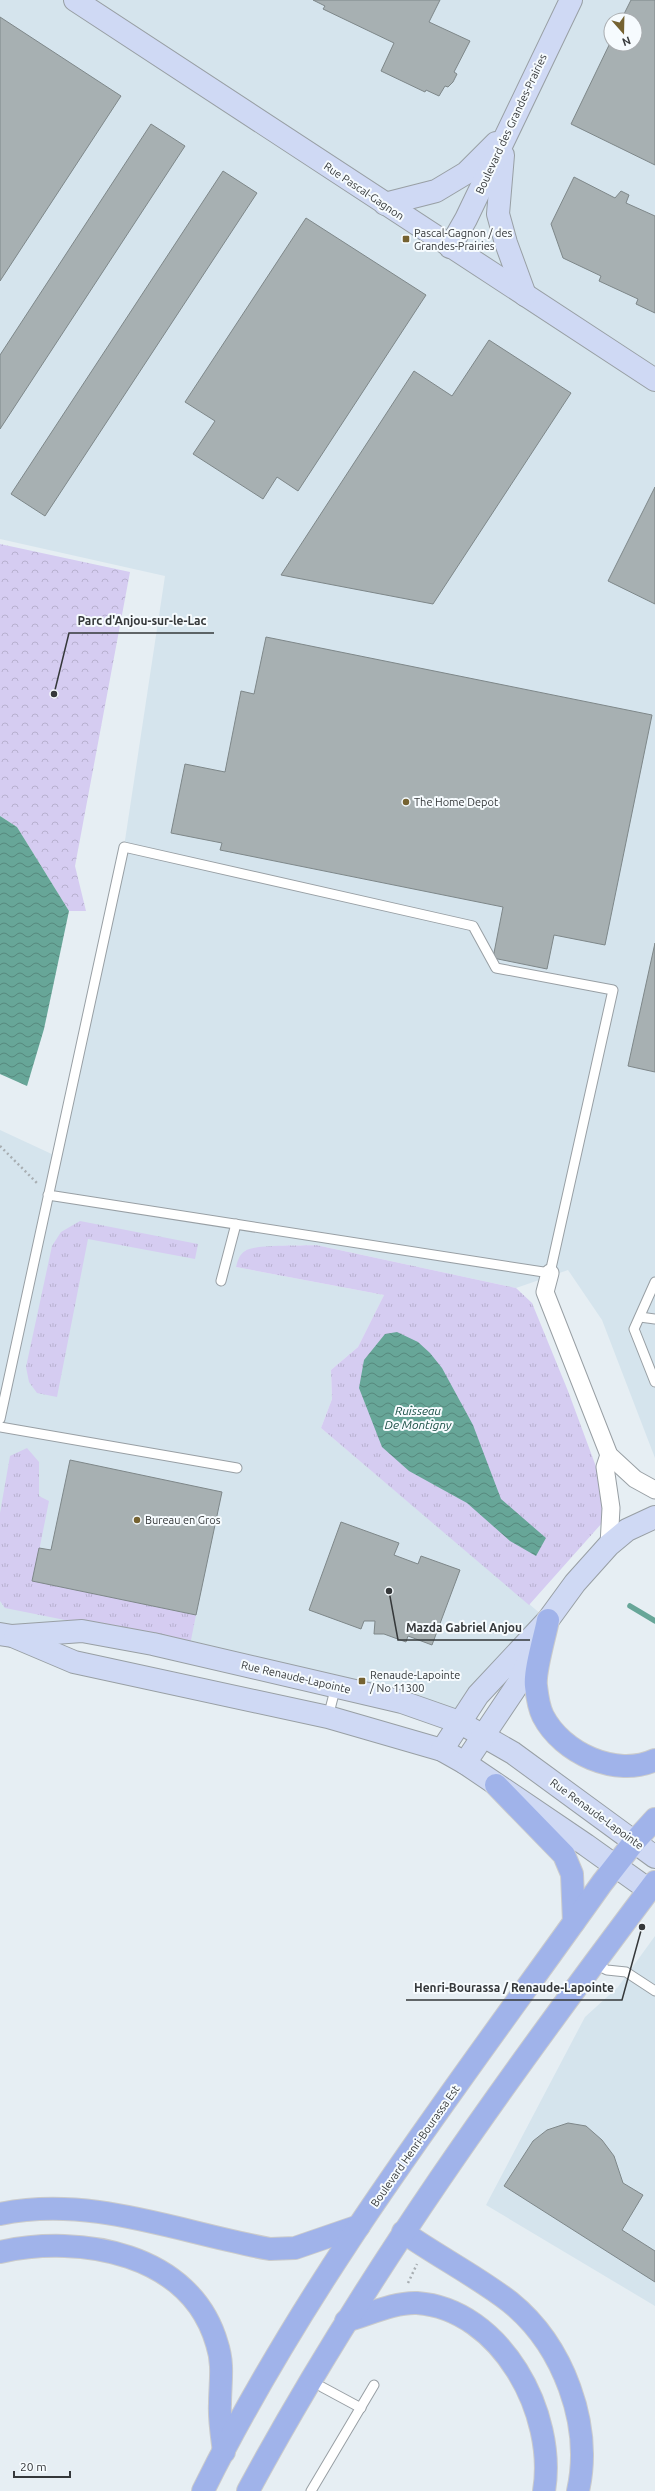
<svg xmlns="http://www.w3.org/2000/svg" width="655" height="2491" font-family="Ubuntu,sans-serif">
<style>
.built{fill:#d5e4ed;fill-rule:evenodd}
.grass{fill:url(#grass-tufts)}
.park{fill:url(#park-crowns)}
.water{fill:url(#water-waves)}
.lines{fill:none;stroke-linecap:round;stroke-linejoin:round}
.stream{stroke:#67a698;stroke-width:5.5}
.building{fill:#a7b0b2;stroke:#7e8789}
.lane-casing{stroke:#989fa4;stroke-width:11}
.street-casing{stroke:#989fa4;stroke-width:19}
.secondary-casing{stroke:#989fa4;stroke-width:24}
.primary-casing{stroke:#cacbcc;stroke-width:24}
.path{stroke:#a8aeb2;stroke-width:2.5;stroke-dasharray:2 3;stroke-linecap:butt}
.lane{stroke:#fff;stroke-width:9}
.street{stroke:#fff;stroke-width:17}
.secondary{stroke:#cfd9f4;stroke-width:22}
.primary{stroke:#a0b3ea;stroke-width:22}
.poi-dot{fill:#756231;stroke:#f6fbfe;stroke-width:1.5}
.labels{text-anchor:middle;stroke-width:4;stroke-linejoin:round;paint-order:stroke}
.street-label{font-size:11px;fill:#35383a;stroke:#f6fbfe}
.poi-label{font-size:11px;fill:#35383a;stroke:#f6fbfe;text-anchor:start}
.water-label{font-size:12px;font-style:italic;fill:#184e44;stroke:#f6fbfe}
.leader{fill:none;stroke:#35383a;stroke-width:1.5}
.callout-dot{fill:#35383a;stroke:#f6fbfe;stroke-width:1.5}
.callout-label{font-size:12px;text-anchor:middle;font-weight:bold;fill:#35383a;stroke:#f6fbfe;stroke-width:4;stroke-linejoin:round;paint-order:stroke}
</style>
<defs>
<pattern id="grass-tufts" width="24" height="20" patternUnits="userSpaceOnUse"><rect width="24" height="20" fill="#d5ccf1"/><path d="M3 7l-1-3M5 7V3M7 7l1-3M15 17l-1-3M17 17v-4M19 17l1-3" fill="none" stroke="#b7b0cf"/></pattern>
<pattern id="park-crowns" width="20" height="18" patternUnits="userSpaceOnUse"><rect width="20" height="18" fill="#d5ccf1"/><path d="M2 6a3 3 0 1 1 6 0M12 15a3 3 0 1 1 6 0" fill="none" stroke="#b7b0cf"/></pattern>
<pattern id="water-waves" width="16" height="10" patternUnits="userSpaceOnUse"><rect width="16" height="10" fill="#67a698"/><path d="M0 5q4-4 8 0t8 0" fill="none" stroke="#56887d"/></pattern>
</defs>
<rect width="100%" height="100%" fill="#e6eef3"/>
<g class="built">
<path d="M0 0H655V1458L602 1320 568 1270 516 1288 316 1245 277 1246 246 1250 236 1267 384 1295 358 1347 331 1370 332 1399 321 1428 548 1620 459 1722 153 1644 0 1634V1130L56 1156 124 847 165 576 0 539ZM611 20H635V44H611Z"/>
<polygon points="655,1936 655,2306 486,2205 585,2017 618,1987"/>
</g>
<g class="grass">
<polygon points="80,1221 198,1244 195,1259 88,1239 57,1397 37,1393 29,1382 26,1367 52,1246 61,1232"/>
<path d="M316 1245 516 1288 532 1303 568 1391 605 1491 602 1523 529 1605 321 1428 332 1399 331 1370 358 1347 384 1295 236 1267C238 1260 239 1255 245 1251 254 1244 303 1246 316 1245Z"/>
<polygon points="27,1448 39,1462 39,1496 49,1501 33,1581 196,1615 190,1645 5,1608 0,1601 0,1513 10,1456"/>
</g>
<polygon class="park" points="0,544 130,572 75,866 86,911 69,911 17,827 0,816"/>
<g class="water">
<polygon points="0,816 17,827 69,911 44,1029 27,1086 0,1074"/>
<polygon points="397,1332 418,1342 430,1353 442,1368 473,1425 501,1499 546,1538 536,1556 510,1541 467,1503 409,1471 382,1447 359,1388 364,1360 385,1334"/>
</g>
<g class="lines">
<polyline class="stream" points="630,1606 655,1621"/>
</g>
<g class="building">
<polygon points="313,0 440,0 429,22 470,41 454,72 457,74 453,82 448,87 445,86 439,96 426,90 425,92 381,71 394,43 323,9 325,6"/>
<polygon points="631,0 655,0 655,165 571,124 611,41 611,44 635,44 635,20 621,20"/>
<polygon points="0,17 121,96 0,281"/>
<polygon points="151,124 185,146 0,429 0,355"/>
<polygon points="223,171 257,193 45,516 11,494"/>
<polygon points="574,177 615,198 621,191 629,195 626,203 655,216 655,313 636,304 638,299 599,281 601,276 563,258 551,224"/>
<polygon points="306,218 426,295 298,491 277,477 263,499 193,454 215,421 185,402"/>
<polygon points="489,340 571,393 433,604 281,575 414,371 452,396"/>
<polygon points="655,487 655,604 608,581"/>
<polygon points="266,637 652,715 605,945 554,935 547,969 493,958 503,907 220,850 222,843 171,833 185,764 225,772 241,691 254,694"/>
<polygon points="655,943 655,1072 628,1066"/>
<polygon points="70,1460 222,1492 196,1615 32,1581 39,1548 51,1550"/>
<polygon points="341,1522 399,1543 394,1555 418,1564 421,1556 460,1570 432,1645 408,1636 406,1642 384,1634 374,1634 375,1621 364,1621 361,1629 309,1610"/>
<polygon points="568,2123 586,2126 602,2140 614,2156 623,2183 643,2195 622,2230 655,2251 655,2282 504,2186 533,2141 547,2130"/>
</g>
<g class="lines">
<defs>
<g id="lane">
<polyline points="221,1281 236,1224"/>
<polyline points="655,1282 634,1329 655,1382"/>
<polyline points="640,1317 655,1319"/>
<polyline points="0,1419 124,847 473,926 496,968 613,990 550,1273 48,1195"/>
<polyline points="0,1427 237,1468"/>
<polyline points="328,1717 336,1686"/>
<polyline points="595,1964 607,1970 626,1972 655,1991"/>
<polyline points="322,2387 361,2408"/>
<polyline points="311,2491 374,2385"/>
</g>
<g id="street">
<polyline points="550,1273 545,1292 609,1455 635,1479 655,1490"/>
<polyline points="609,1455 605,1467 611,1508 609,1545"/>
</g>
<g id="secondary">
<polyline points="75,0 655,380"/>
<polyline points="503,155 498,214 506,243 525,295"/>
<polyline points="385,204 436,191 466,173 496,143"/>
<polyline points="450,247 466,219 571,0"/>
<polyline points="0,1634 12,1636 82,1631 153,1644 402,1702 459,1722 513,1753 655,1857"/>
<polyline points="15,1637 74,1662 328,1717 442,1750 465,1763 586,1845 649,1890"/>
<polyline points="442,1750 478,1695 548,1620 575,1583 609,1545 627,1530 655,1517"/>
<polyline points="465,1763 518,1684 539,1639"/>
</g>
<g id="primary">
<path d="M548 1620C545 1636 534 1672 536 1686 537 1695 539 1708 543 1716 562 1753 616 1778 655 1760"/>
<polyline points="496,1785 564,1855 572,1874 574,1922"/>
<path d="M0 2214C92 2195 180 2233 270 2249L295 2248 359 2226"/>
<path d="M403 2232C437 2256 478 2277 510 2302 563 2345 593 2424 578 2491"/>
<path d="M0 2252C81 2234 191 2253 217 2344 224 2365 220 2383 220 2404 219 2419 222 2436 224 2452"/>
<path d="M346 2321C368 2315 394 2302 417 2303 501 2309 557 2414 544 2491"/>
<path d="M203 2491C311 2273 462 2080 602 1883L634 1842 655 1819"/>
<path d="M248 2491C364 2276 508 2077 655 1882"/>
</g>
</defs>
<use href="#lane" class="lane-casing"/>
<use href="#street" class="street-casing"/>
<use href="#secondary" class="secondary-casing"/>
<use href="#primary" class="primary-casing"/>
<g class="path">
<polyline points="0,1146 38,1184"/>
<polyline points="408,2283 417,2264"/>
</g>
<use href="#lane" class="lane"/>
<use href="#street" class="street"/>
<use href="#secondary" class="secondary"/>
<use href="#primary" class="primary"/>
</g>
<g class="poi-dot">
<rect x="402" y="235" width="8" height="8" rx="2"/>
<circle cx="406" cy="802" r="4"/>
<circle cx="137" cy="1520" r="4"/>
<rect x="358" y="1677" width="8" height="8" rx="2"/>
</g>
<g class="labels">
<g class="street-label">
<text transform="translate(511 124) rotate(-65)" y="4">Boulevard des Grandes-Prairies</text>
<text transform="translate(364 191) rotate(34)" y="4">Rue Pascal-Gagnon</text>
<text transform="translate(296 1677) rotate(13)" y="4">Rue Renaude-Lapointe</text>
<text transform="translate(597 1814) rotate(36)" y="4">Rue Renaude-Lapointe</text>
<text transform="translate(415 2146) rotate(-55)" y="4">Boulevard Henri-Bourassa Est</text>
</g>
<g class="poi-label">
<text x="414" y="237">Pascal-Gagnon / des<tspan x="414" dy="13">Grandes-Prairies</tspan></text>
<text x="414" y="806">The Home Depot</text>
<text x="145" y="1524">Bureau en Gros</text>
<text x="370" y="1679">Renaude-Lapointe<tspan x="370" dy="13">/ No 11300</tspan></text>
</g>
<g class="water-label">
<text x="418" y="1415">Ruisseau<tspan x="418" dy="14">De Montigny</tspan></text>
</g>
</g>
<path class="leader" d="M54 694L69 633H214M389 1591L398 1640H530M642 1927L622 2000H406"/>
<g class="callout-dot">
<circle cx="54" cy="694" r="4"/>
<circle cx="389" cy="1591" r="4"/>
<circle cx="642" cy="1927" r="4"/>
</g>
<g class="callout-label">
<text x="142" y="625">Parc d'Anjou-sur-le-Lac</text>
<text x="464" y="1632">Mazda Gabriel Anjou</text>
<text x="514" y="1992">Henri-Bourassa / Renaude-Lapointe</text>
</g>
<g transform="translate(623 32) rotate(160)"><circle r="19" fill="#f6fbfe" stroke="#a9adb0"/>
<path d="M0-3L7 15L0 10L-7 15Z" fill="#756231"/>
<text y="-6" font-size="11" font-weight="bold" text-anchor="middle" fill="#35383a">N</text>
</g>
<path d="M14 2471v6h56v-6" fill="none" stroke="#35383a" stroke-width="2"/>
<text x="20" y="2471" font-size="12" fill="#35383a" stroke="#f6fbfe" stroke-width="3" paint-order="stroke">20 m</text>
</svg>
